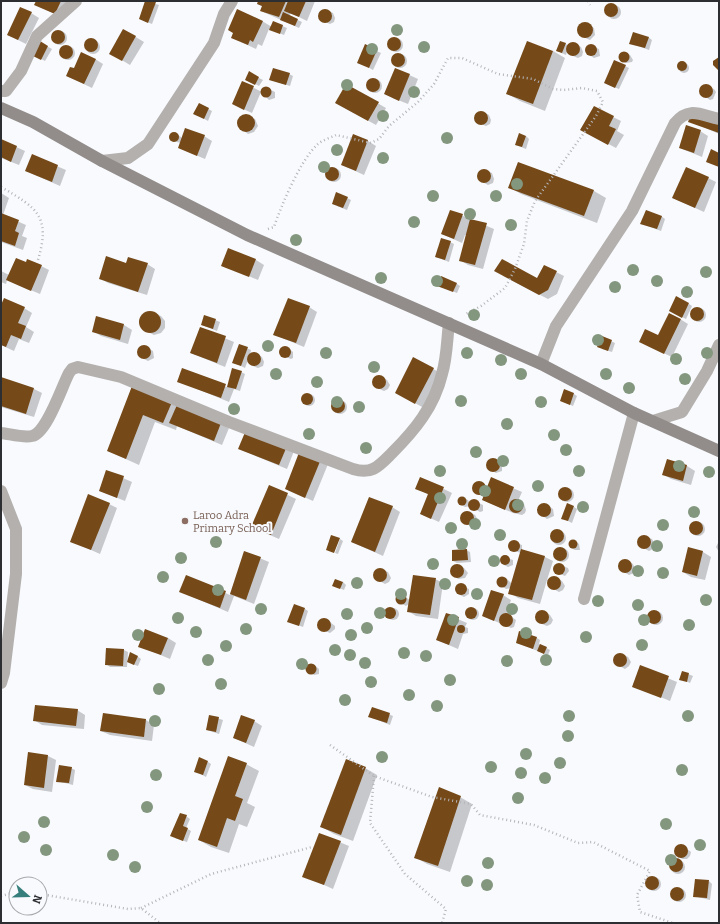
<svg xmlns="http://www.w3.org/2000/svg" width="720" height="924" font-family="Bitter,serif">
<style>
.shadow{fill:#0003}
.building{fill:#754918}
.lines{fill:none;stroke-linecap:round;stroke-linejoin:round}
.path{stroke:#b5b6ba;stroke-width:2.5;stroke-dasharray:1 3;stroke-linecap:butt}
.street{stroke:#b4b0ae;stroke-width:12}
.secondary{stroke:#928d8a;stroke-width:12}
.tree{fill:#83967e}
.education-dot{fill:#8d6e63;stroke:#f8fafe;stroke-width:1.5}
.labels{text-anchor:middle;stroke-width:4;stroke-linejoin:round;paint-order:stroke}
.education-label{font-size:11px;fill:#785e54;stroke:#f8fafe;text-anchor:start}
</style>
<rect width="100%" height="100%" fill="#f8fafe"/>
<g class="shadow">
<polygon points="38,1 71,1 63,18 36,5"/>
<polygon points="146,1 159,5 152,24 140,19"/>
<polygon points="259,1 315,1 307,21 291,13 289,16 302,22 299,28 261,11 263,7 258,4"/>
<circle cx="614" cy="12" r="7"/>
<polygon points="325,9 333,13 335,18 334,22 330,24 320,20 319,16 320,12"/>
<polygon points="31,13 39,18 26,44 8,35"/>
<polygon points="262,21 272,27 273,22 287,28 284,35 269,29 262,46 258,44 256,49 241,42"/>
<polygon points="587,24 594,28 595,35 590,40 583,37 578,32 580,25"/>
<polygon points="124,30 144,42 130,65 110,53"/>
<circle cx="60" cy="38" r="7"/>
<polygon points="648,37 652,40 649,50 630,43"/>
<circle cx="396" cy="45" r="7"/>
<circle cx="93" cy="47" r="7"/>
<polygon points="41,43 52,49 45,61 34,55"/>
<polygon points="573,43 581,47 583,52 582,56 578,58 568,54 567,51 566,55 557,51 565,44 568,45"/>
<polygon points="589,45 599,49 600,56 594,58 591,56 586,51"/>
<circle cx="68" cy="53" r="7"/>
<polygon points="365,46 381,53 373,70 362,64"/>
<polygon points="553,51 565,58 545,111 520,101 508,94"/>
<polygon points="623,52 630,55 633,60 632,62 626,63 623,61 620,56"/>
<circle cx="400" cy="61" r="7"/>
<polygon points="95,59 103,64 92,88 67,76 74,70"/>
<circle cx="684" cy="68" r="5"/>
<polygon points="625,66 629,68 619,89 609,85"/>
<polygon points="396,69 418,79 408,104 393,98"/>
<polygon points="249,73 263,80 259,86 246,79"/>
<polygon points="289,74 293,76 290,86 274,81"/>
<circle cx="375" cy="86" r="7"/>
<polygon points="242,82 262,92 265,88 271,90 275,92 275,98 269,100 261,92 252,113 241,108"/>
<polygon points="346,85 386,108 376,125 336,103"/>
<polygon points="703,86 714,89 716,92 713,99 710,100 700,93"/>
<polygon points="199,104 212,111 208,121 194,113"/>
<polygon points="481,111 489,115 491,120 490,124 486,126 476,122 475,118 476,114"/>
<polygon points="247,115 255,119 258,126 254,132 248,134 238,126 240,118"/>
<polygon points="613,117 621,121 617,131 624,135 616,148 590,134"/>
<polygon points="719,119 719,134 690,121"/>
<polygon points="700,131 708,136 702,157 680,148"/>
<polygon points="172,134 177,134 182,138 204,136 212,141 205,159 179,148 181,143 172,141 170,136"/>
<polygon points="526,136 529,139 526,149 516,145"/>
<polygon points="1,140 25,151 19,165 1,158"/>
<polygon points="368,141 376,146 364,175 342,165"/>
<polygon points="33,156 66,170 60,186 26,171"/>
<polygon points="518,163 594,191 606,198 597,223 521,194 509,187"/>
<circle cx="334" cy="175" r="7"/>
<polygon points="484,170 492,173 494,179 493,183 488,185 479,180 477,176 479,172"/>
<polygon points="708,178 716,182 704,212 673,198"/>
<polygon points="1,193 9,198 3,215 26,225 22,236 27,238 23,250 1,242"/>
<polygon points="347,198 351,200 347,210 337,206"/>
<polygon points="451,211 494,229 483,269 468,265 460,260 467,235 465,235 462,243 442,234"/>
<polygon points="661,216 665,219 661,231 645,225"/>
<polygon points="450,242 454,244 449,262 436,257"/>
<polygon points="256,260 264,265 258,280 223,265"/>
<polygon points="27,263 41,266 49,270 40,294 7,280 6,284 1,282 1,271 9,275"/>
<polygon points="126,264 147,264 155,269 147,295 108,283 100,278"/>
<polygon points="556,272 564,276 557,294 548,299 503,276 538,280"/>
<polygon points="457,284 460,286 457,293 442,287"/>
<polygon points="689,304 692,306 686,319 674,313"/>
<polygon points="309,307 317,312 304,347 275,335"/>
<circle cx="699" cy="315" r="7"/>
<polygon points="1,308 24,308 32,313 26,327 34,332 29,343 19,339 14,351 1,345"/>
<polygon points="148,311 161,316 165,321 165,328 161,333 154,335 142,329 140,323 141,316"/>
<polygon points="205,316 220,322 217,331 202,325"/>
<polygon points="97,318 124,325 132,330 128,344 101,336 93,331"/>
<polygon points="680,319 688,324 672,357 648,346"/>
<polygon points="200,328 234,342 225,367 191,353"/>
<polygon points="602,337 615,343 612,352 602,349"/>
<polygon points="239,345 251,350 250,355 254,353 262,357 264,362 263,366 258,368 253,366 249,364 248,360 245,368 233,362"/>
<polygon points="142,347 145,347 153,351 154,358 148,361 144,359 139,353"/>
<polygon points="287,347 293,352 293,358 291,359 281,355 281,349"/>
<polygon points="414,358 442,374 424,408 404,397"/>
<polygon points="241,372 245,374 240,391 234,389 229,402 178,381 228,387"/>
<polygon points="379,376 387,380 390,385 388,389 384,391 375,387 373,382 374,378"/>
<polygon points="1,378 34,389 42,393 34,417 1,407"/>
<polygon points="133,388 229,428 222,445 177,426 176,430 155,422 139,465 108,451"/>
<polygon points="574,394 577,396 573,406 561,401"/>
<circle cx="309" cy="400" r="6"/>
<circle cx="340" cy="407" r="7"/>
<polygon points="246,431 294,451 287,469 239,449"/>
<polygon points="320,459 328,464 313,501 286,489"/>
<polygon points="495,460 502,464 502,471 496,473 489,469 489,462"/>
<polygon points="667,460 687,466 695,471 691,485 671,479 663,474"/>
<polygon points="107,471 132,482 125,501 100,491"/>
<polygon points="421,478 452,493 439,522 421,514 429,495 416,488"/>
<polygon points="492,479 522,492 518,501 524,504 526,510 525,513 522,515 513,513 492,504 484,500 485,497 474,493 473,488 474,484 479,482 487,486 488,488"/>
<polygon points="269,486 296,499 279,539 252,527"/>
<circle cx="567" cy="495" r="7"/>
<polygon points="462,498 468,500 470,504 473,500 483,505 483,511 480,512 470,506 465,507 461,505 459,501"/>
<polygon points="109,504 117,508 100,554 71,541"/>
<polygon points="546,504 553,509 554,516 547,519 540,514 539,507"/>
<polygon points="392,507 400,512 383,556 352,542"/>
<polygon points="574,507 577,509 572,523 562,518"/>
<polygon points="467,511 475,515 478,520 476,524 472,526 463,522 461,518 462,514"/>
<circle cx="698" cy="529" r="7"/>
<circle cx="559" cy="538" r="7"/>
<polygon points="644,536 652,539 655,545 653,549 649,551 640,546 638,542 639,538"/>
<polygon points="340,539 343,541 338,554 335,553"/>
<polygon points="511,541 522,545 522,550 545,557 553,561 547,580 554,577 562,581 565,586 563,590 559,592 550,587 547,580 540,604 518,598 510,593 511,588 506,589 498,583 500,578 506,578 512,584 521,553 510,550 509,543"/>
<polygon points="575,541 579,544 580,550 575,550 571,548 570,542"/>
<polygon points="718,543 719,543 719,552 716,547"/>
<circle cx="562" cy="555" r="7"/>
<polygon points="689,549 703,552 711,557 705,580 691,577 683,572"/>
<polygon points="466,550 470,552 471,562 457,563 453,561"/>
<polygon points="245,552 269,562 254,604 234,596 228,612 181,592 187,577 230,595"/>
<polygon points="504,557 513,560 513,565 508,567 504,565 501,561"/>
<polygon points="625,560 633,564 635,569 634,573 629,575 620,570 618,566 620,562"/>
<polygon points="558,564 568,568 569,571 565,576 555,572 554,568"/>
<polygon points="457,565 464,568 468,573 465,578 458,579 452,574 452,568"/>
<polygon points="380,569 388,572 391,578 389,582 385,584 376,579 374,575 375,571"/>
<polygon points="435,579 443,583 438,619 416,616 408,611 409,604 406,606 397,601 398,596 400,594 410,600"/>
<polygon points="343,582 346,585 344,590 337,587"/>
<polygon points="459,585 469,589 469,594 464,597 460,595 456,590"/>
<polygon points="503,595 511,600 506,615 509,615 516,620 514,627 511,628 483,616"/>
<circle cx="393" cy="614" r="6"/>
<circle cx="473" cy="614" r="6"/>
<polygon points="305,609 308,611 303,627 292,623"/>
<circle cx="656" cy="618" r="7"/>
<polygon points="542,611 550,615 553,620 551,624 547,626 537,622 536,617 537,613"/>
<polygon points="446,614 467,623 465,627 468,628 468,633 463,634 458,649 437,640"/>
<polygon points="326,619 335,626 335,629 330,633 320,629 319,623 320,620"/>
<polygon points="168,638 176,643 170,659 139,646"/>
<polygon points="537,638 540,640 539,644 550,650 548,655 517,643"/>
<polygon points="107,649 124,650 128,652 127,667 110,667 106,664"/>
<polygon points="620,653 628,657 631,662 629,666 625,669 616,664 614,660 615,656"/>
<polygon points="137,656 141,659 138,666 132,664"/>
<polygon points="313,664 319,669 319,674 314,675 307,668 308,666"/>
<polygon points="641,667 677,682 670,701 634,686"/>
<polygon points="683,672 693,676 690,683 681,679"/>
<polygon points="373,708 393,716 390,725 373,718"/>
<polygon points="77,710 85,715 84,729 42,725 34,720"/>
<polygon points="104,714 146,720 154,725 152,741 110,735 101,731"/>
<polygon points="210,716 223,720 219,734 207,730"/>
<polygon points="254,721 262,726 254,747 234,738"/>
<polygon points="29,754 48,756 56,760 52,792 33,789 25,785"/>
<polygon points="208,762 211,764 206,777 195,771"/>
<polygon points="246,764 259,771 247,803 255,807 247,827 239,824 229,853 211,847 199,840"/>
<polygon points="71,768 75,770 73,785 57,781"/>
<polygon points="365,768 377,775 353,841 334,834 322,827"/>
<polygon points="460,797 472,804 450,872 427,864 415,857"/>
<polygon points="186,816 190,819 186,828 191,831 187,842 175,838"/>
<polygon points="320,834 349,846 333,889 304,876"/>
<polygon points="678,846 683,846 691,852 690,856 687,859 682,859 675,853 675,849"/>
<circle cx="678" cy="867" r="7"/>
<circle cx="654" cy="884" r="7"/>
<polygon points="709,881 712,884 710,900 694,896"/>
<circle cx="679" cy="895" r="7"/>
</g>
<g class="building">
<polygon points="36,1 61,1 55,14 34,5"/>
<polygon points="145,1 156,2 148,23 139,19"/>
<polygon points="258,1 286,1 279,17 260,11 262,6 257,4"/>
<polygon points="288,1 306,1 299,17 284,11"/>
<circle cx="611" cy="10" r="7"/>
<polygon points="20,7 32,12 18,40 7,35"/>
<polygon points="237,9 263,21 253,42 250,40 248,45 231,38 233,33 228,30"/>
<circle cx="325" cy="16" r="7"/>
<polygon points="283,12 298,19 295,26 280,20"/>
<polygon points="273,21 283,25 280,34 269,30"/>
<circle cx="585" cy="30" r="8"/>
<polygon points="123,29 136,36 122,61 109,54"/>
<circle cx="58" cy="37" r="7"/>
<polygon points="633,32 649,37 645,48 629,44"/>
<circle cx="394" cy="44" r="7"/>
<circle cx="91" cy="45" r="7"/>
<polygon points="40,41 48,46 41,60 33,56"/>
<polygon points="527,41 553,51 533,104 506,94"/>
<polygon points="560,41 566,43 562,53 556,51"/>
<circle cx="573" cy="49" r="7"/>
<circle cx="591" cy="50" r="6"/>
<polygon points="365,44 377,50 369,68 357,63"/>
<circle cx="66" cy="52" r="7"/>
<circle cx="624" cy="57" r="5.5"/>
<polygon points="81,52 96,59 84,84 66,76 70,67 74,68"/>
<circle cx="398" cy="60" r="7"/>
<polygon points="719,57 719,69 718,70 713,65 713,61"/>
<polygon points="614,60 626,65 615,88 604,83"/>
<circle cx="682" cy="66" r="5"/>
<polygon points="273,68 290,73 286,85 269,80"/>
<polygon points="395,68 410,74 399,101 384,94"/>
<polygon points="249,71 259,77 255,85 245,80"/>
<circle cx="373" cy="85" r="7"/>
<polygon points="242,81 254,86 244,110 232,104"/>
<polygon points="346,84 379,102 368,121 335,103"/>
<circle cx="706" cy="91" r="7"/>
<circle cx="266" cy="92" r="5.5"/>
<polygon points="199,103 209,108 204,119 193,114"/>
<polygon points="594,106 614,116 609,126 616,129 608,145 580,130"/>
<polygon points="693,109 719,118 719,133 688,122"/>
<circle cx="481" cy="118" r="7"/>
<circle cx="246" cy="123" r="9"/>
<polygon points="686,125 701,130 694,153 679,148"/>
<polygon points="185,128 205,135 197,156 178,148"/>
<circle cx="174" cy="137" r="5"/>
<polygon points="519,133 526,136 522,147 515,145"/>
<polygon points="353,134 368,140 356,171 341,165"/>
<polygon points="1,139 17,146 11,162 1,157"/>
<polygon points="711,149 719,153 719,167 706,162"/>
<polygon points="32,154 58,165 52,182 25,171"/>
<polygon points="518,162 594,190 584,216 508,188"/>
<polygon points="686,167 709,177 695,208 672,198"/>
<circle cx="332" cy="174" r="7"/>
<circle cx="484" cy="176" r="7"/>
<polygon points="336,192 348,197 343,208 332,204"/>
<polygon points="450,210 463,214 454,239 441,234"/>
<polygon points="646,210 662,216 657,229 640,224"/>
<polygon points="1,213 19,220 15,231 19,233 15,246 1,241"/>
<polygon points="470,219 487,223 475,265 459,261"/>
<polygon points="441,238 451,241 445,260 435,257"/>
<polygon points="228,248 256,259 249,277 221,266"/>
<polygon points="106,256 126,263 128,257 148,263 138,292 99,279"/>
<polygon points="16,258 26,262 27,259 42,265 31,291 6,280"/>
<polygon points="502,259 537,278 544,265 557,271 548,290 539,295 494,271"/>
<polygon points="441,276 457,283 453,292 437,286"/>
<polygon points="676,296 689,303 682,318 669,311"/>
<polygon points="4,298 25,307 18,323 26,326 21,339 11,335 6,347 1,345 1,305"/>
<polygon points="288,298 310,306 296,343 273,335"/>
<circle cx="697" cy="314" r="7"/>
<circle cx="150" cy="322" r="11"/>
<polygon points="669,313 681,319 664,354 639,342 645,329 658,335"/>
<polygon points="204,315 216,319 213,329 201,325"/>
<polygon points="96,316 124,324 120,340 92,332"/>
<polygon points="200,327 226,336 217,363 190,353"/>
<polygon points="602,336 612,340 608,351 597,347"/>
<polygon points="239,344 248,347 241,366 232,363"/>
<circle cx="144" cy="352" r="7"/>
<circle cx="285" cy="352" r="6"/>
<circle cx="254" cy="359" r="7"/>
<polygon points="413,357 434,368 415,404 395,393"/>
<polygon points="182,368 226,384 221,398 177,382"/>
<polygon points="232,368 242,371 236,389 227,387"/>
<circle cx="379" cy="382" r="7"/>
<polygon points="1,377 34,388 26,414 1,406"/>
<polygon points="132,386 172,402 163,423 143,415 126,459 107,451"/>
<polygon points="564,389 574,393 570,405 560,401"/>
<circle cx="307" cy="399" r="6"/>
<circle cx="338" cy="406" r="7"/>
<polygon points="177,405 221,423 214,441 169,423"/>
<polygon points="246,430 287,446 279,465 238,449"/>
<polygon points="300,450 321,459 305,498 285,489"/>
<circle cx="493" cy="465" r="7"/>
<polygon points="667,459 687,465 683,481 662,475"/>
<polygon points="106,470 124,476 117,498 99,491"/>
<polygon points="420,477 444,487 431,519 420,514 428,494 415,489"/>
<polygon points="491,477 514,487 505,510 482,500"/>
<circle cx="479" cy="488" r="7"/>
<polygon points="269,485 288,493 271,535 251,527"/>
<circle cx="565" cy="494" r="7"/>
<polygon points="88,494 110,503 91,550 70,542"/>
<circle cx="462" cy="501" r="4.5"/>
<polygon points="369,497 393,506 375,552 351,542"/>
<circle cx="516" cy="506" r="7"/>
<circle cx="474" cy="505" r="6"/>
<polygon points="567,503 574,506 568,521 561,519"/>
<circle cx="544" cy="510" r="7"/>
<circle cx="467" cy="518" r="7"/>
<circle cx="696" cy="528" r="7"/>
<circle cx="557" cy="536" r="7"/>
<polygon points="331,535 340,538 334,553 326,550"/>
<circle cx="644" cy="542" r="7"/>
<circle cx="573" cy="544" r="4.5"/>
<circle cx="514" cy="546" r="6"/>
<polygon points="688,547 703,551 697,576 682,572"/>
<circle cx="560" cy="554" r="7"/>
<polygon points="467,549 468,560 452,561 452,550"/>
<polygon points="521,549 545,556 532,600 508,594"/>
<polygon points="244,551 261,557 246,600 230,594"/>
<circle cx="505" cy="560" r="5"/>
<circle cx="625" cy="566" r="7"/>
<circle cx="559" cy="569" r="6"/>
<circle cx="457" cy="571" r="7"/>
<circle cx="380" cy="575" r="7"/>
<polygon points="186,575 226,591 220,608 179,592"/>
<polygon points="413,575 436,578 430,615 407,612"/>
<circle cx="554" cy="583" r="7"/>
<circle cx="502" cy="582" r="5.5"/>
<polygon points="335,579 343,582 340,589 332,586"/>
<circle cx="461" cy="589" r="6"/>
<polygon points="491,590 504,594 494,621 482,616"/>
<circle cx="401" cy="599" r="5.5"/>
<polygon points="294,604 305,608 299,626 287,622"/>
<circle cx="390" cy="613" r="6"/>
<circle cx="471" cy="613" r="6"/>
<circle cx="542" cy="617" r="7"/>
<circle cx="654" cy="617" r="7"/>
<polygon points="446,613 459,617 449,645 436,640"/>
<circle cx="506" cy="620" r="7"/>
<circle cx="324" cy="625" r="7"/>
<circle cx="461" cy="629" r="4"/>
<polygon points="145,629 168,638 161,655 138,647"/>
<polygon points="519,631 537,637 533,649 516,643"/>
<polygon points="540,644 547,647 544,654 537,651"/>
<polygon points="106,648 124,649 123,666 105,665"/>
<polygon points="130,652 138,656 134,665 127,662"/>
<circle cx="620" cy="660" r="7"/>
<circle cx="311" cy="669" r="5.5"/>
<polygon points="640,665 669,676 661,698 632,687"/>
<polygon points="682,671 689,673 687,682 679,680"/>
<polygon points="35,705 78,709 76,726 33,721"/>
<polygon points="372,707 390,713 387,723 368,717"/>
<polygon points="103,713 146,719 144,737 100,731"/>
<polygon points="209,715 219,717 216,732 206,730"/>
<polygon points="241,715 255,720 246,743 233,738"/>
<polygon points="28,752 48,755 44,788 24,785"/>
<polygon points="228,756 247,763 235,796 243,799 235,821 227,818 217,847 198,840"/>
<polygon points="199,757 208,761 203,775 194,772"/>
<polygon points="346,759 366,767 341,835 320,827"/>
<polygon points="59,765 72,767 69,783 56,782"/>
<polygon points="439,787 461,796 438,866 414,858"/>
<polygon points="180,813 187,815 183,826 188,828 183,841 170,836"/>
<polygon points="319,833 341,841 324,885 302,877"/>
<circle cx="681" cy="851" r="7"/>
<circle cx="676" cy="865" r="7"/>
<circle cx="652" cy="883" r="7"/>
<polygon points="695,879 709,880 707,898 693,897"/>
<circle cx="677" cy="894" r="7"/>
</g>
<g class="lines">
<g class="path">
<polyline points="588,1 590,5"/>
<path d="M1 187C37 208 51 216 38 260"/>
<path d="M268 229 274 227C281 206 301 159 317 145 322 140 330 138 336 135L371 143 379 139 389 126 418 102 434 84 448 58H462L498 74 533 79 553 89 564 90 582 88 597 91 603 102 596 116 535 201 527 221 524 244 515 269 505 288 481 306 464 315"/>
<polyline points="330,745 374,776 432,797 471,804 480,815 534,825 578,843 593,842 650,871 637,895 640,912 673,923"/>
<polyline points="374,776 370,823 405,874 446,909 442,923"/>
<polyline points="40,894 128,909 141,908 160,923"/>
<polyline points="1,896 16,892"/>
<polyline points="141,908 211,874 312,847"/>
</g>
<g class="street">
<polyline points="1,91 6,91 21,71 37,36 76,1"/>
<polyline points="102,161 128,158 148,144 214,43 224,14 232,1"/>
<path d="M541 364 556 326 632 211 675 123C689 106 701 115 719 119"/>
<polyline points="653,421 682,412 707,371 719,345"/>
<path d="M1 433C10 434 23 438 32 436 47 433 62 386 69 373L72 369 78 367 121 377 229 422 353 469C372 475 379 466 392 453 415 430 434 407 442 374 447 358 447 339 449 323"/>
<polyline points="1,491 16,529 16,574 4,673 1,683"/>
<polyline points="584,599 634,413"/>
</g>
<polyline class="secondary" points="1,108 33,122 102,161 247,235 541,364 634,413 719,451"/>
</g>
<g class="tree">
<circle cx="397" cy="30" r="6"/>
<circle cx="424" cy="47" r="6"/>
<circle cx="372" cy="49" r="6"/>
<circle cx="347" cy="85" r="6"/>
<circle cx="414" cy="92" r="6"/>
<circle cx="383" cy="116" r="6"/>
<circle cx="447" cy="138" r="6"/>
<circle cx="337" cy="150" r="6"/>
<circle cx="383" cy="158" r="6"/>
<circle cx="324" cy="167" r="6"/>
<circle cx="517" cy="184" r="6"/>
<circle cx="433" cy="196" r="6"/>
<circle cx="496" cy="196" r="6"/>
<circle cx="470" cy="214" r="6"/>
<circle cx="414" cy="222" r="6"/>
<circle cx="511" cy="225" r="6"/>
<circle cx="296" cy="240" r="6"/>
<circle cx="633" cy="270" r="6"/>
<circle cx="706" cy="272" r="6"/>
<circle cx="381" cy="278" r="6"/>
<circle cx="437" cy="281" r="6"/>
<circle cx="657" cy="281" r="6"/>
<circle cx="615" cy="287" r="6"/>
<circle cx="687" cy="292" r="6"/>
<circle cx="474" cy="315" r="6"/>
<circle cx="598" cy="340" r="6"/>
<circle cx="268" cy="346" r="6"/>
<circle cx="326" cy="353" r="6"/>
<circle cx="467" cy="353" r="6"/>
<circle cx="707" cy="353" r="6"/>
<circle cx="676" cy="359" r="6"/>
<circle cx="501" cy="360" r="6"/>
<circle cx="374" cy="367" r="6"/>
<circle cx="276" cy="374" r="6"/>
<circle cx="521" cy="374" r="6"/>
<circle cx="606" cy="374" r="6"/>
<circle cx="685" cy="379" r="6"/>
<circle cx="317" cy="382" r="6"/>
<circle cx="629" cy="388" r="6"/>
<circle cx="461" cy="401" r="6"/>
<circle cx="337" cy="402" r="6"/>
<circle cx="541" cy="402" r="6"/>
<circle cx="359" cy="407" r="6"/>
<circle cx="234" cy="409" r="6"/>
<circle cx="507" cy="424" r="6"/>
<circle cx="309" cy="434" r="6"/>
<circle cx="554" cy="435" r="6"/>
<circle cx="366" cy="448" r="6"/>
<circle cx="566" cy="450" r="6"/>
<circle cx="476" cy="452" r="6"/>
<circle cx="503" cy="461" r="6"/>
<circle cx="679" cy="466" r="6"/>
<circle cx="440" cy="471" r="6"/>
<circle cx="579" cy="471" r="6"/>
<circle cx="709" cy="472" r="6"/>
<circle cx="538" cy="486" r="6"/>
<circle cx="485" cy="491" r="6"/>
<circle cx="440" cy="498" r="6"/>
<circle cx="518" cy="505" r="6"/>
<circle cx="583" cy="507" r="6"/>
<circle cx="694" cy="512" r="6"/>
<circle cx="475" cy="524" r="6"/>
<circle cx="663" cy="525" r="6"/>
<circle cx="451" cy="528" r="6"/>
<circle cx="500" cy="535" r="6"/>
<circle cx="216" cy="542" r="6"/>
<circle cx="462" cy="544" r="6"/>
<circle cx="657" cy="546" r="6"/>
<circle cx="181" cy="558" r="6"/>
<circle cx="494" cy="561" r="6"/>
<circle cx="433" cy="564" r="6"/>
<circle cx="638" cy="571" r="6"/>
<circle cx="663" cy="573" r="6"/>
<circle cx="163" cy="577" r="6"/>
<circle cx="357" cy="583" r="6"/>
<circle cx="445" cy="584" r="6"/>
<circle cx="218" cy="590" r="6"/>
<circle cx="401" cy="594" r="6"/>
<circle cx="477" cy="594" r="6"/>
<circle cx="706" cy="600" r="6"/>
<circle cx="598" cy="601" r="6"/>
<circle cx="638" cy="605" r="6"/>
<circle cx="261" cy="609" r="6"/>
<circle cx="512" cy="609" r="6"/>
<circle cx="380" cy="613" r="6"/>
<circle cx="347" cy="614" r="6"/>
<circle cx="178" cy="618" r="6"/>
<circle cx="453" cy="620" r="6"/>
<circle cx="644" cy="620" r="6"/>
<circle cx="689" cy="625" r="6"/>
<circle cx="367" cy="628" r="6"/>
<circle cx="246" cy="629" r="6"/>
<circle cx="196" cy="632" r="6"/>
<circle cx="526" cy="633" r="6"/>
<circle cx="138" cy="635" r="6"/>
<circle cx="351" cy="635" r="6"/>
<circle cx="586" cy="637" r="6"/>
<circle cx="642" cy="645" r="6"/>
<circle cx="226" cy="646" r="6"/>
<circle cx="335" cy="650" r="6"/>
<circle cx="404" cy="653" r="6"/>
<circle cx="350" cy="655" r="6"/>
<circle cx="426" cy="656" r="6"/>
<circle cx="208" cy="660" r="6"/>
<circle cx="546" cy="660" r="6"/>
<circle cx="507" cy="661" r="6"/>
<circle cx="365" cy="663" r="6"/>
<circle cx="302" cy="664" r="6"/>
<circle cx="450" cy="680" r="6"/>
<circle cx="371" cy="682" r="6"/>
<circle cx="221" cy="684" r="6"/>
<circle cx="159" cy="689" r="6"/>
<circle cx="409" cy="695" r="6"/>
<circle cx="345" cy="700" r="6"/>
<circle cx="437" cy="706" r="6"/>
<circle cx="569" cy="716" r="6"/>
<circle cx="688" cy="716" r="6"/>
<circle cx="155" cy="721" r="6"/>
<circle cx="568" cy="736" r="6"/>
<circle cx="526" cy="754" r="6"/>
<circle cx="382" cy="757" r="6"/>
<circle cx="560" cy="763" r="6"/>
<circle cx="491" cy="767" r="6"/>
<circle cx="682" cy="770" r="6"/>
<circle cx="521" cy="773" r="6"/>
<circle cx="156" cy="775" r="6"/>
<circle cx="545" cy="778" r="6"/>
<circle cx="518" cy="798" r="6"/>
<circle cx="147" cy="807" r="6"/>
<circle cx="44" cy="822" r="6"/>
<circle cx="666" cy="824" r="6"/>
<circle cx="24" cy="837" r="6"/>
<circle cx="700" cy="845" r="6"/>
<circle cx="46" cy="850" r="6"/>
<circle cx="113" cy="855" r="6"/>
<circle cx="671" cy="860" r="6"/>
<circle cx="488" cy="863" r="6"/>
<circle cx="135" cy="867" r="6"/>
<circle cx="467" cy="881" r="6"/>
<circle cx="487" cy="885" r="6"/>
</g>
<circle class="education-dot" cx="185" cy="521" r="4"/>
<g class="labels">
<g class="education-label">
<text x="193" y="519">Laroo Adra<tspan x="193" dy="13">Primary School</tspan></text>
</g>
</g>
<rect width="720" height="924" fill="none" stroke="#2d2e31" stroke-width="4"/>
<g transform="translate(28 896) rotate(110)"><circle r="19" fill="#f8fafe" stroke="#a7a8ac"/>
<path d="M0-3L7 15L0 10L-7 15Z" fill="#377f7d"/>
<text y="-6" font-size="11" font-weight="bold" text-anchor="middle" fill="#2d2e31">N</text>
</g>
</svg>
